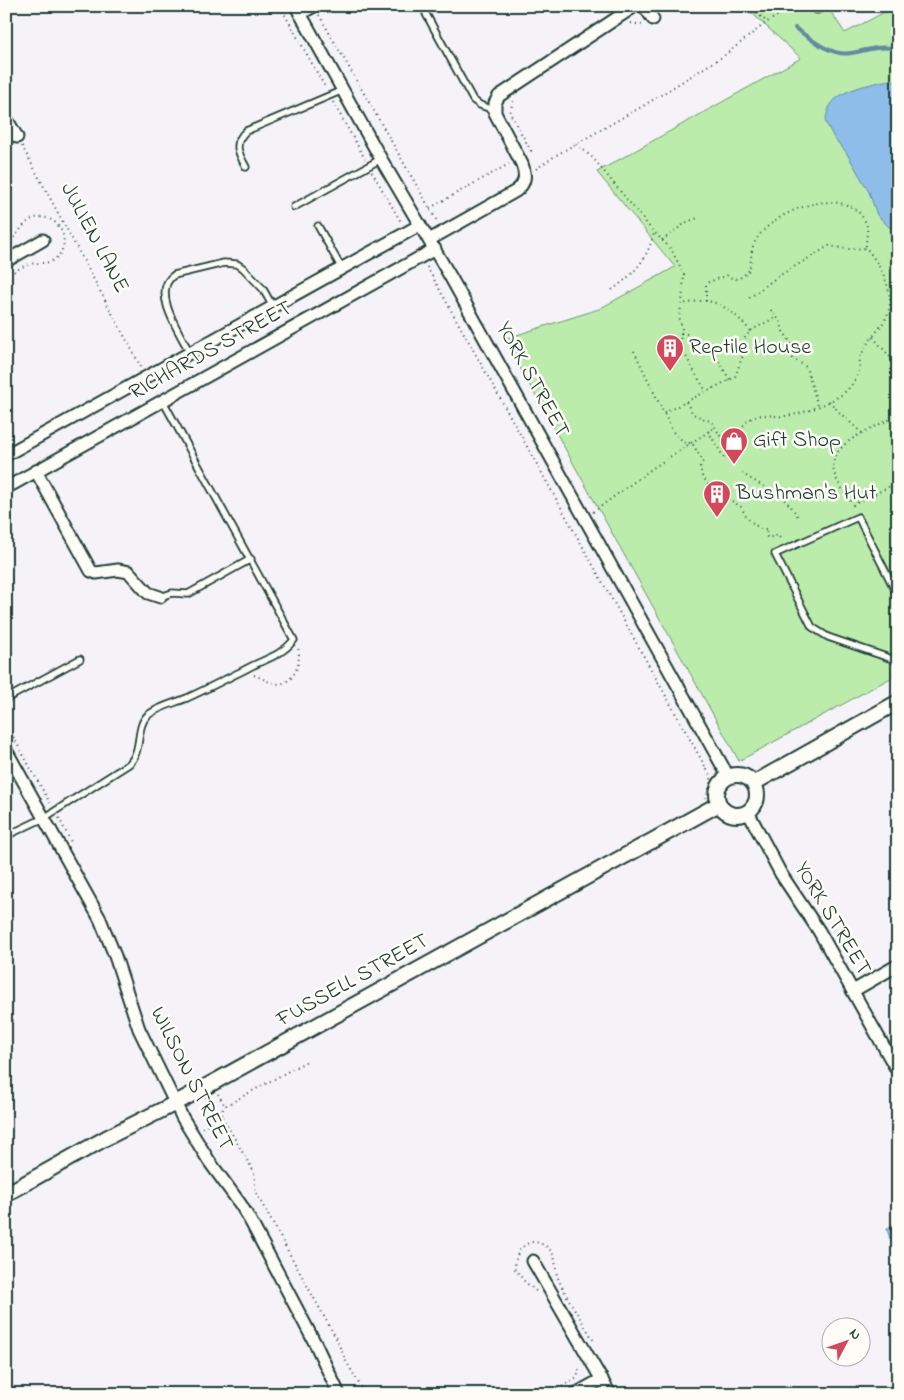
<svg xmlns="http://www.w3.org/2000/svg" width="904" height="1400" font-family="'Indie Flower',sans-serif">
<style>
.green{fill:#bbecac;stroke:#6d9470}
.water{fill:#8fbde9;stroke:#628aa1}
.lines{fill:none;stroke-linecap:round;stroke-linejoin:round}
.stream{stroke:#628aa1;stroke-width:4}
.service-casing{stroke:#1f3d34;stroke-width:9}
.minor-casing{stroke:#1f3d34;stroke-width:15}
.tertiary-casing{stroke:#1f3d34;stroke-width:18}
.path{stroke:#1f3d34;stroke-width:2;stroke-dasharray:1 4;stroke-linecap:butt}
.service{stroke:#fdfcf7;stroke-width:5.5}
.minor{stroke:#fdfcf7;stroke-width:11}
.tertiary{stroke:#fdfcf7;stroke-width:14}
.labels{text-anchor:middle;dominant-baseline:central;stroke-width:5;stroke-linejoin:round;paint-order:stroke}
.street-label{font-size:22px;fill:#1f3d34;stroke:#fdfcf7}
.poi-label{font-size:22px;fill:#1f3d34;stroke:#fdfcf7;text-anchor:start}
</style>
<rect width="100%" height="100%" fill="#f5f3f8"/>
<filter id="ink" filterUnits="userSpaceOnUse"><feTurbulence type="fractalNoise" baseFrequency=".02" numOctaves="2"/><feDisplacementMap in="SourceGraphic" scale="10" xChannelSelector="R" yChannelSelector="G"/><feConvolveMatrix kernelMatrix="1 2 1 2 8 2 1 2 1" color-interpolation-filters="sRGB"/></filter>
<g filter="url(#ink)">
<polygon class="green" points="744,6 827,6 845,33 894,7 898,13 898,674 739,761 504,339 599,309 675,267 597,172 801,58"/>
<g class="water">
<path d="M 889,80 L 898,81 L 898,233 L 894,232 L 877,215 L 869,192 L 846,152 L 834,138 L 825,121 C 827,117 827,110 830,106 C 839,89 872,84 889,80 Z"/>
<polygon points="894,1223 898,1223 898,1247 890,1239 887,1229"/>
</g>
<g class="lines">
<path class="stream" d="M 795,28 C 809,38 832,57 851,53 C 870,50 877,45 898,49"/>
<g class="service-casing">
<g id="service">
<polyline points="649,13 659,6"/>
<polyline points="426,14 473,100 480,105 494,110"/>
<path d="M 246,167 C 238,153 233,143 246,131 L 343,90"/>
<polyline points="294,207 381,159"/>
<polyline points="318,226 342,269"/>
<path d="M 190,353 C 181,335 150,291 174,275 L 224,263 L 237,264 L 243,268 L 263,289 L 273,307"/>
<polyline points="898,596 858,517 775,554 812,627 828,637 898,661"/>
<polyline points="160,597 172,593 188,594 251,559"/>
<polyline points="6,699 80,659"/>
<path d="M 6,836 L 44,818 L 129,764 C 143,751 135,726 148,715 C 158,707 175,703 187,698 C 207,689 226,679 246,669 C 264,659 280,657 294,640 L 163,401"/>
</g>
</g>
<g class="minor-casing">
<g id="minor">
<polyline points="296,6 381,159 450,276 728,776"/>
<polyline points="644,6 653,19"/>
<polyline points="817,7 818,6"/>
<polyline points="300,14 314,6"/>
<polyline points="6,118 17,137"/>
<path d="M 429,240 L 516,191 C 526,183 526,175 522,164 L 495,113 L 495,103 L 499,96 L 635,6"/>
<polyline points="6,261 43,240"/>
<polyline points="6,455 420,225"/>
<polyline points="36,471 91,571 96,573 118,570 129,572 148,593 160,597"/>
<polyline points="6,488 435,249"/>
<polyline points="6,750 100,919 115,956 139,1029 182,1117 209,1161 241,1205 251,1222 316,1345 339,1394"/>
<polyline points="748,812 781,874 819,931 898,1072"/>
<polyline points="853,991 898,965"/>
<polyline points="533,1261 610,1394"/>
<polyline points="575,1394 602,1379"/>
</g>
</g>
<g class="tertiary-casing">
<g id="tertiary">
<circle cx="737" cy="795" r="20"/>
<polyline points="754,783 898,702"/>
<polyline points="6,1194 106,1138 176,1103 719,804"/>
</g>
</g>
<g class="path">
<polyline points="280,6 325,87"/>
<polyline points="749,6 767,22"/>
<polyline points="319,15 437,221"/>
<polyline points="631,23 644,25"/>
<polyline points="513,101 510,113 531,151 528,153"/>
<polyline points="333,102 365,159"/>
<polyline points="576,144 593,158 652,230 671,249 684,274 682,303"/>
<polyline points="22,146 141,367"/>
<polyline points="536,169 558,154 643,106 725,55 767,22 794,6"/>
<polyline points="372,172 401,222"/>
<polyline points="430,208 509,164"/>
<polyline points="662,240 687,222 700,217"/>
<path d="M 6,244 C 18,237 22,222 35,218 C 58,212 74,242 56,258 C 48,265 40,262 30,264 C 22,266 14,272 6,276"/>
<polyline points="427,267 711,777 711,782 706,798"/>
<path d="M 612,290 C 634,274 647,260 654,233"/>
<path d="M 706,301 L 706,283 L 728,275 C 735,283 743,277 749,270 C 752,260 750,249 756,240 C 773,211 844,182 865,221 C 870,229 865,239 866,248"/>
<polyline points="771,310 776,317 780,320 783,331 791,343 791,357 806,367 818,406"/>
<path d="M 681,333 C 676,345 699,379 706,391"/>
<path d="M 687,334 L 681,333 L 682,328 L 679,316 L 682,303 C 691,304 697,300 705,301 C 722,301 741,319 751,332"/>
<polyline points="873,337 898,366"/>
<polyline points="706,340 730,380"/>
<polyline points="634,351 673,432 685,443 692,443 703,461 700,467 702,476 710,487 741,507 747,518 760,529 767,529 766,536 768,538 778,535 780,538"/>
<polyline points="829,401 842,415 862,433"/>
<path d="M 686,402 L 693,414 L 712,422 L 728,449 L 738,441 C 739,430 744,422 754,417 C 763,413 775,417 785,416 C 803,414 822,406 838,397 C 847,392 856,381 859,371 C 860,366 859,360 861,356 C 866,342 879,331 886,318 C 898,296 880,264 866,248 L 848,249 L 829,246 L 777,277 L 748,299"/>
<polyline points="664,413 735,377 744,352 745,337 752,330 776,317"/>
<path d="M 898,415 C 878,427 826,442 834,472 C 837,484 847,495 853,505 L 898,482"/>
<polyline points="708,431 724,458"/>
<path d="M 742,473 C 764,489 786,493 799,519"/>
<polyline points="593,512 653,468 714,428"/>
<path d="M 254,675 C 260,677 266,681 273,683 C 293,688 302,663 298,648"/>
<polyline points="6,724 50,803"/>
<polyline points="59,818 71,842"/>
<polyline points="218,1094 225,1106 307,1061"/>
<polyline points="222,1117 254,1172 256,1193 336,1338 346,1361 365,1394"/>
<polyline points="202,1128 222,1117 223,1107 225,1106"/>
<path d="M 536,1291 L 525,1282 L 515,1269 C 514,1249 531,1232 549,1249 C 558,1257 554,1269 558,1278 C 567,1299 583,1322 595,1343"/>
<polyline points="549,1394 577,1378 580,1366"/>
</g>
<use href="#service" class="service"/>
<use href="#minor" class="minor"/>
<use href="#tertiary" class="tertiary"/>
</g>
</g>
<defs>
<g id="building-pin" transform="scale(1.4375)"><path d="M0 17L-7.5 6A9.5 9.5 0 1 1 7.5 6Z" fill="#d1495b" stroke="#fdfcf7"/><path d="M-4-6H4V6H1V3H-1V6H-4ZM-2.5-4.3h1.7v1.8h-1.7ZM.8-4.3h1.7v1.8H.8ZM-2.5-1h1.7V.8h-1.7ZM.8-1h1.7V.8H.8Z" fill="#fff"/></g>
<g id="shop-pin" transform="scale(1.4375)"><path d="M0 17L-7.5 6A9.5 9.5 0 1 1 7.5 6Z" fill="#d1495b" stroke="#fdfcf7"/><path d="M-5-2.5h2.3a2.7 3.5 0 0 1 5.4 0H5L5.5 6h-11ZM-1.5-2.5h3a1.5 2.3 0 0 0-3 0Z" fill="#fff"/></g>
</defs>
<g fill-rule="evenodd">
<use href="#building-pin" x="670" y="348"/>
<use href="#shop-pin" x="734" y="441"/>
<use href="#building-pin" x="717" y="494"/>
</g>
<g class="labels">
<g class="street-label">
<text transform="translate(94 238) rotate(62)">JULIEN LANE</text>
<text transform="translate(211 351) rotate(-29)">RICHARDS STREET</text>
<text transform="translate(532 380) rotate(61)">YORK STREET</text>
<text transform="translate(832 919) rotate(59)">YORK STREET</text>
<text transform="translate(353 981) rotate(-29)">FUSSELL STREET</text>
<text transform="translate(191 1079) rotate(63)">WILSON STREET</text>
</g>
<g class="poi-label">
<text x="689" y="348">Reptile House</text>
<text x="753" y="441">Gift Shop</text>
<text x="736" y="494">Bushman's Hut</text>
</g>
</g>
<rect width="904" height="1400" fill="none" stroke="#fdfcf7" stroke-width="25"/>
<rect x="12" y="12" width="879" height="1375" fill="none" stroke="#1f3d34" stroke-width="2" filter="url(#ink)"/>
<g transform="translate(846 1342) rotate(49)"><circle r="24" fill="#fdfcf7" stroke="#a4b0a9"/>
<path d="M0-4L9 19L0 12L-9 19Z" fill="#d1495b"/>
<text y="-8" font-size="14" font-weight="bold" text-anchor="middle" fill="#1f3d34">N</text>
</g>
</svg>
